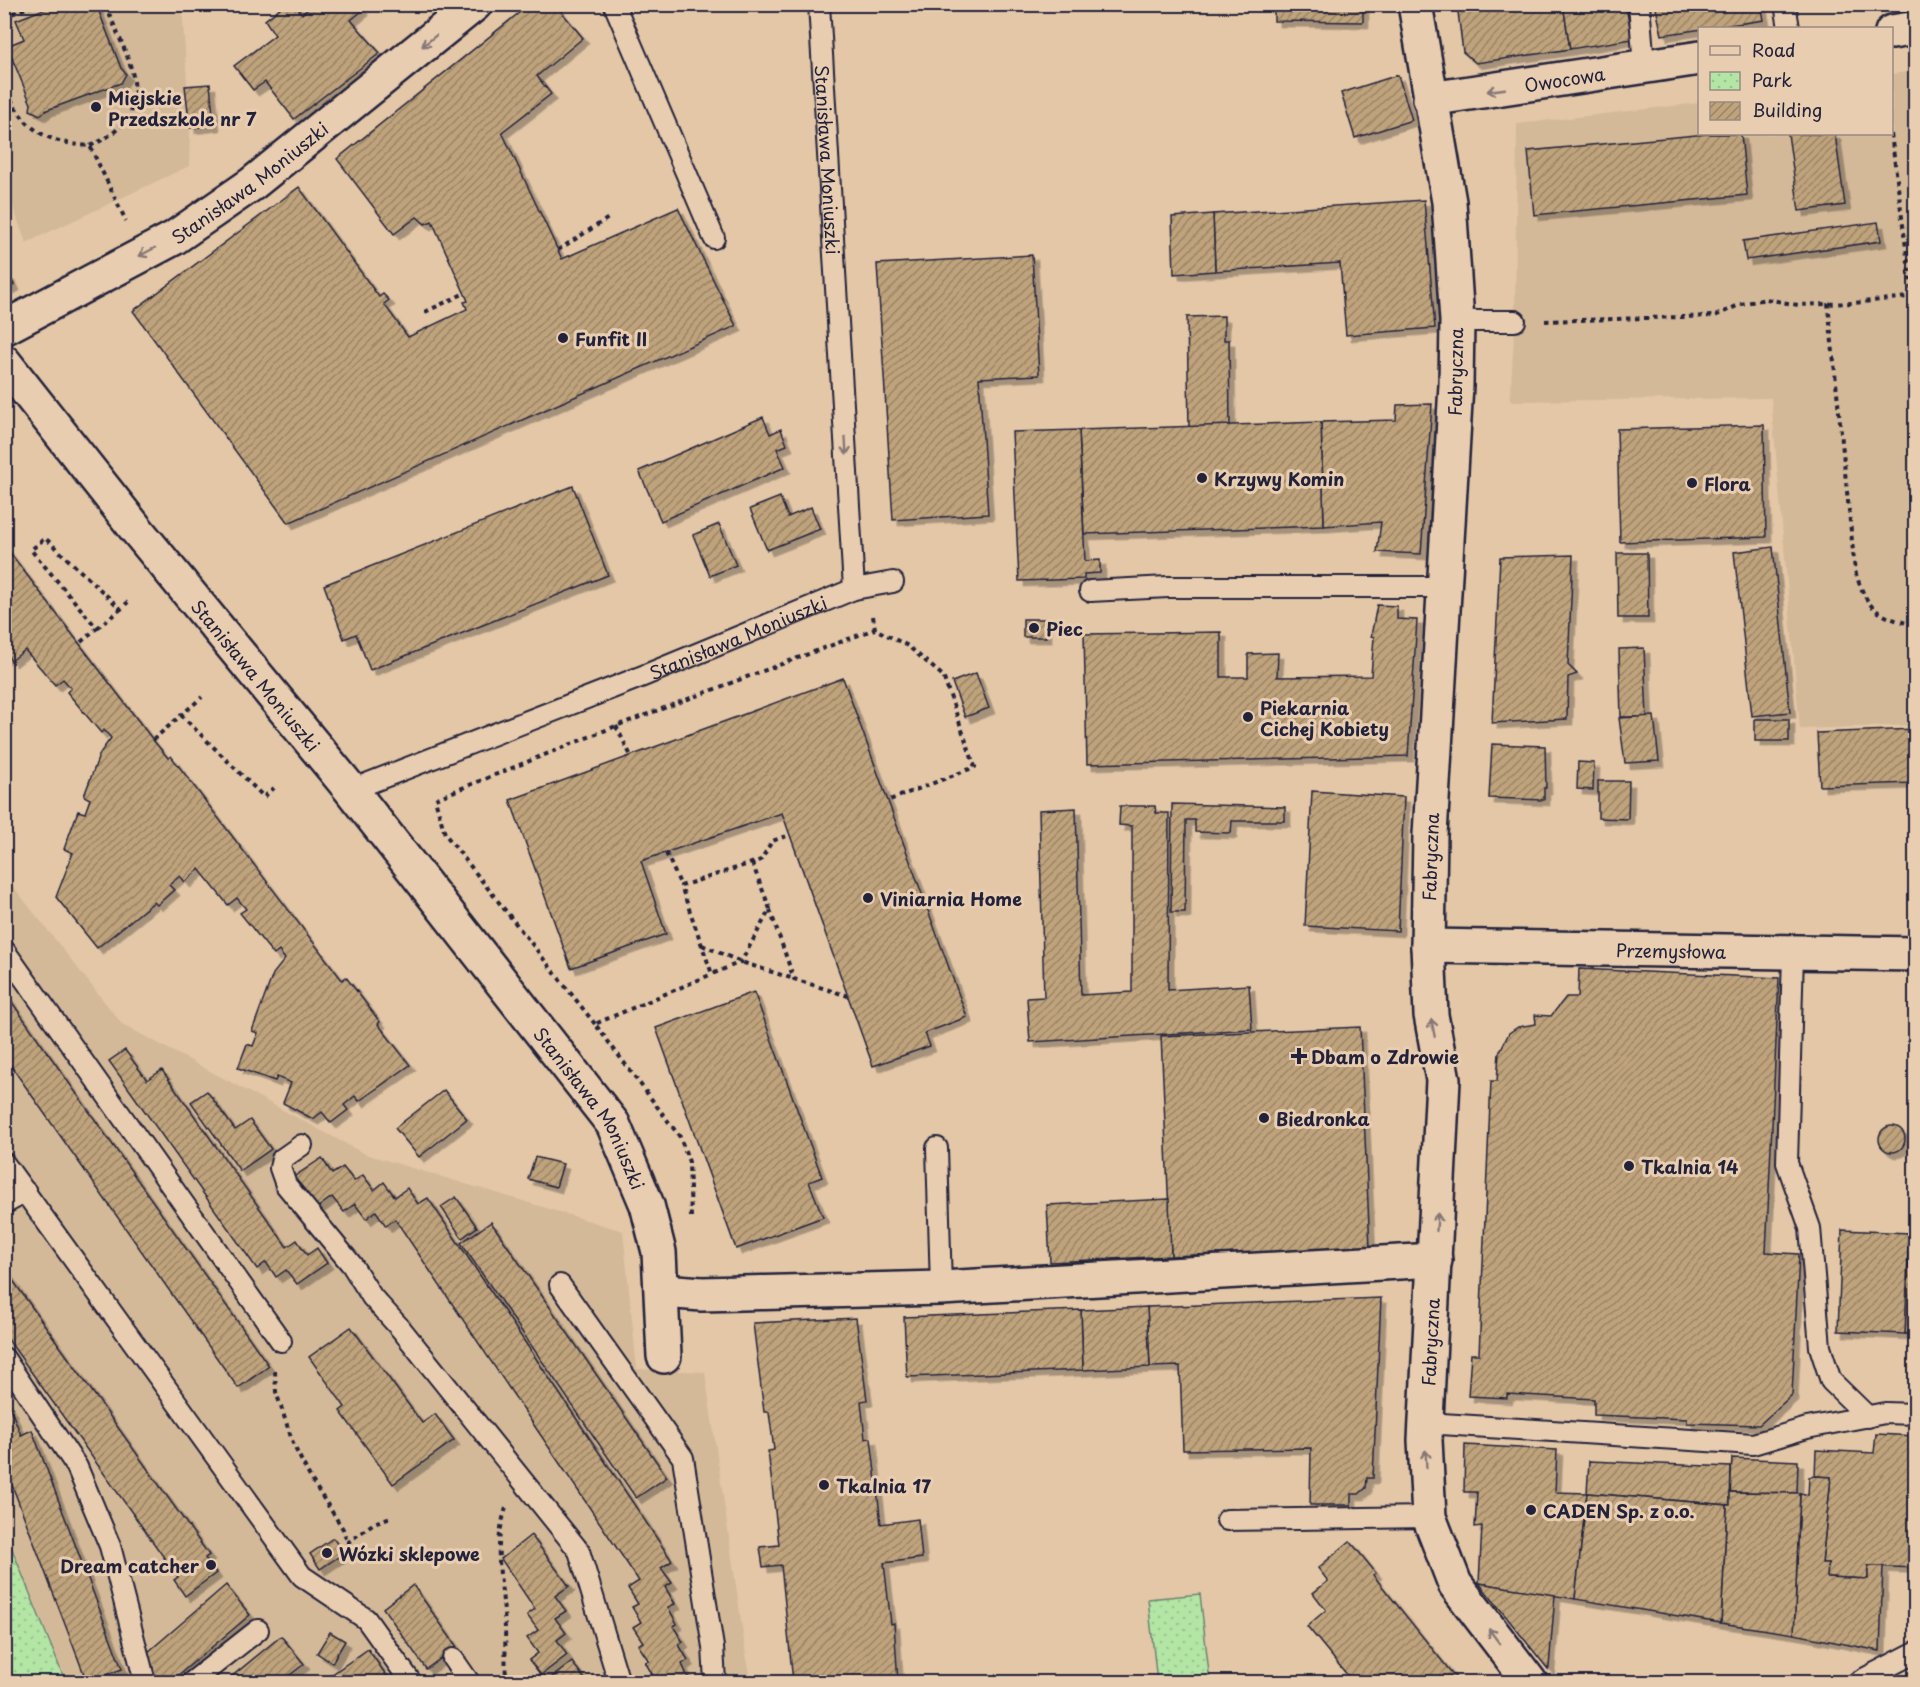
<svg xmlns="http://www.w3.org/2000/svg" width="1920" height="1687" font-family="'Playpen Sans',sans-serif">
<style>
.built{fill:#d4b998}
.park{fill:url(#park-dots);stroke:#6a8470;stroke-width:1.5}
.building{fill:url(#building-hatch);stroke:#22223b;stroke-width:1.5;filter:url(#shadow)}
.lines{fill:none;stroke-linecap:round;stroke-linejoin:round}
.service-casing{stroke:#22223b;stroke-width:24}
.minor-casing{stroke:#22223b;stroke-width:38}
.tertiary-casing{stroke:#22223b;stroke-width:38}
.path{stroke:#22223b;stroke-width:4;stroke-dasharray:4.5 4.5;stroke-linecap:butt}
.service{stroke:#e9cdb0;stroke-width:20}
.minor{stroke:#e9cdb0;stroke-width:33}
.tertiary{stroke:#e9cdb0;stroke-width:33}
.oneway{stroke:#867876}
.poi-dot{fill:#22223b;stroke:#e9cdb0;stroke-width:2}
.labels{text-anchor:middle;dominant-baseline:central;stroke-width:6;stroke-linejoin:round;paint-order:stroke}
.street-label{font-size:18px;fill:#22223b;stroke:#e9cdb0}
.poi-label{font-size:18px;font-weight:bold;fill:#22223b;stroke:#e9cdb0;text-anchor:start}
</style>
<defs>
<pattern id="park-dots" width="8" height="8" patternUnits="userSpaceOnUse" patternTransform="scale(1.5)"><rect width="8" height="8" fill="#b3e5a5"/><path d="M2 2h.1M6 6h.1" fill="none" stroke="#9ac48f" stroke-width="1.8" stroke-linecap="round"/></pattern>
<pattern id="building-hatch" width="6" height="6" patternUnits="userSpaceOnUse" patternTransform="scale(1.5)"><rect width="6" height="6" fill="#bfa37b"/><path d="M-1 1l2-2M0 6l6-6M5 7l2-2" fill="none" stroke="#9b8466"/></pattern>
<filter id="shadow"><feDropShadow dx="5.5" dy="5.5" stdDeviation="0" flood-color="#0004"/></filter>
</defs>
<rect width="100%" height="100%" fill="#e3c7a7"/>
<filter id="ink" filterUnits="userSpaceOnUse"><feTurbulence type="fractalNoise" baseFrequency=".0167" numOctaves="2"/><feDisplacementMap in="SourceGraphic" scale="12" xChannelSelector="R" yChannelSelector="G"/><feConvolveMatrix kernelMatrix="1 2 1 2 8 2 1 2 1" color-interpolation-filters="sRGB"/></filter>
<g filter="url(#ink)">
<g class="built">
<polygon points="5,5 182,5 190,128 189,166 26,243 5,185"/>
<polygon points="1915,71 1915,725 1800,729 1771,398 1510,401 1515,321 1517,124 1699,103 1700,134 1892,134 1892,74"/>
<polygon points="4,875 122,1024 365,1154 623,1231 637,1369 705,1372 750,1682 67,1682 5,1529"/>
</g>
<g class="park">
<polygon points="4,1529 62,1673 67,1682 5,1682"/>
<polygon points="1200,1594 1210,1682 1157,1682 1148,1599"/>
</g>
<g class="building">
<polygon points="57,4 96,4 121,68 126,74 121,83 47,110 40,115 30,110 31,104 7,46 24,39 16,20"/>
<polygon points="285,4 295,4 302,14 314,4 359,4 363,10 351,20 380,53 294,119 265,82 253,90 234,66 275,35 265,20"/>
<polygon points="530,4 555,4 583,38 537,76 551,94 502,132 562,259 678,208 736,326 288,523 133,311 299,187 379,297 383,294 389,300 384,304 408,337 467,309 464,302 468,301 432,221 425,224 417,217 394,234 337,159"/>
<polygon points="1274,4 1363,4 1363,22 1274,21"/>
<polygon points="1457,4 1563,4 1570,49 1476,63 1463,52"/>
<polygon points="1563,4 1625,4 1633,39 1570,49"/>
<polygon points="1655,4 1761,4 1764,20 1662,35"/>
<polygon points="1398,75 1412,120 1355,138 1341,93"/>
<polygon points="210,84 214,125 190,128 185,86"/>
<polygon points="1707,134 1741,134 1747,195 1534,215 1528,151"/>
<polygon points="1788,134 1835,134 1845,205 1799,211"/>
<polygon points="1424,200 1435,328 1346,335 1340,263 1215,271 1213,214"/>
<polygon points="1213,214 1215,271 1174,274 1172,217"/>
<polygon points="1878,222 1881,241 1746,260 1743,241"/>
<polygon points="1032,255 1039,375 979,378 988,514 893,520 877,264"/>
<polygon points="10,276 14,285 9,288 4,279"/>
<polygon points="1224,316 1224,340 1229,340 1230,427 1189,427 1187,317"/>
<polygon points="1432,404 1421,554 1377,552 1381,522 1324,526 1321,422 1396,420 1397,405"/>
<polygon points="763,417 770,434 781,429 787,445 777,449 785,467 661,521 639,471"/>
<polygon points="1321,422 1324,526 1084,534 1079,430"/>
<polygon points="1764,425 1766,537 1620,542 1617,429"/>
<polygon points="1079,430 1085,561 1100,560 1100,573 1084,574 1084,579 1019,581 1012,432"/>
<polygon points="573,486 608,575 370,670 356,634 344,639 324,585"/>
<polygon points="780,497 788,517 811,507 820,529 767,550 750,509"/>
<polygon points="719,524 736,565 710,576 693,535"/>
<polygon points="4,545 153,740 168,758 171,756 342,980 346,977 380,1022 378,1024 410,1065 359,1101 355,1096 344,1105 348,1110 331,1123 322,1112 313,1119 283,1103 291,1083 277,1077 275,1081 238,1068 247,1044 253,1046 258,1033 252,1031 273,974 285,959 279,951 274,955 240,913 246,909 237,898 228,905 199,869 185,882 180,876 169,885 174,890 157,905 154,902 97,948 56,897 73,853 64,849 78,811 85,813 90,799 84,796 100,753 111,738 104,730 101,733 67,692 71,688 63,679 55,685 25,650 11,661 7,655 4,658"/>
<polygon points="1773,547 1790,712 1752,716 1734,552"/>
<polygon points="1617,553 1647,553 1648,618 1618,618"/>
<polygon points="1573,555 1568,665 1577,674 1568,677 1567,719 1492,723 1500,557"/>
<polygon points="1377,605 1397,606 1397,619 1417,620 1408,756 1087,764 1084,634 1221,632 1221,677 1248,677 1248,654 1278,653 1277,677 1371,676 1374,637 1371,636"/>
<rect x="1023" y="619" width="23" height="18"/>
<polygon points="1644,648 1647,717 1621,717 1619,649"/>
<polygon points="976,673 989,708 965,717 952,682"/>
<polygon points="843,678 967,1017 925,1033 930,1046 873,1066 782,813 641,861 666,934 571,968 510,800"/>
<polygon points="1654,716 1659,761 1625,763 1619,718"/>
<rect x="1755" y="719" width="34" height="22"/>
<polygon points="1916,729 1916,783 1820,786 1817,733"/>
<polygon points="1492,744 1545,746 1546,788 1544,788 1544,800 1489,798"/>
<polygon points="1578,762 1594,763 1593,790 1577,789"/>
<polygon points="1598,781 1629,781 1628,819 1598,818"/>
<polygon points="1312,791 1404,797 1398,931 1305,926"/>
<polygon points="1172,804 1285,807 1285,821 1232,821 1231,833 1195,832 1195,820 1186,820 1185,912 1171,912"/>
<polygon points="1120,806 1155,806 1156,813 1169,813 1168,990 1249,985 1252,1029 1030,1042 1027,998 1044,997 1039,810 1076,808 1081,995 1132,992 1132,826 1119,825"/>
<polygon points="1579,969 1779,978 1766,1252 1799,1254 1792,1395 1759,1425 1687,1423 1687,1419 1594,1415 1594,1399 1507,1394 1507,1398 1468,1396 1471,1354 1479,1354 1491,1081 1497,1081 1499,1053 1509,1033 1518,1027 1536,1024 1535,1015 1551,1016 1566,997 1578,997"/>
<polygon points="4,991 269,1366 238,1388 4,1056"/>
<polygon points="754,992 822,1177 809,1182 823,1217 736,1249 656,1028"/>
<polygon points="1360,1027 1370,1248 1171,1256 1161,1036"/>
<polygon points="125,1050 147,1080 162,1070 287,1247 297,1240 307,1255 317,1248 327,1263 297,1284 286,1270 276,1277 266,1262 257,1269 109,1061"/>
<polygon points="444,1090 467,1119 419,1157 395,1128"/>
<polygon points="207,1091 235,1130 250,1120 271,1149 240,1171 191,1102"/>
<circle cx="1892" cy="1139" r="13"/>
<polygon points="535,1157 563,1164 556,1187 528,1179"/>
<polygon points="322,1158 332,1174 343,1167 354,1181 363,1175 374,1190 384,1182 395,1197 407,1188 418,1204 428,1198 672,1561 661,1568 672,1583 665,1587 675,1604 668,1607 677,1624 673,1626 683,1642 679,1645 688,1660 682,1664 690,1682 652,1682 655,1679 645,1662 649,1661 638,1645 643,1642 633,1627 641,1622 632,1607 638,1604 628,1588 639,1581 395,1219 386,1226 376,1211 366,1219 355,1204 344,1212 332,1197 314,1210 292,1178"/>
<polygon points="456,1197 477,1227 462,1238 441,1207"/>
<polygon points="1169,1199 1171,1256 1050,1262 1047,1205"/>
<polygon points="491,1222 667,1477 636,1498 461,1243"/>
<polygon points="1916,1226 1916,1334 1905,1334 1909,1233 1915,1233"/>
<polygon points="1842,1230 1909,1233 1905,1334 1838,1331"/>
<polygon points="4,1268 209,1555 205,1558 216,1573 185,1596 174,1580 178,1577 4,1334"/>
<polygon points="1381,1298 1373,1478 1367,1478 1366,1488 1359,1494 1351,1494 1351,1505 1310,1505 1311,1448 1183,1450 1180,1366 1150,1367 1147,1307"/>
<polygon points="1147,1307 1150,1367 1083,1370 1081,1310"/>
<polygon points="1081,1310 1083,1370 907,1377 904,1317"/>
<polygon points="856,1318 867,1400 861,1401 865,1439 871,1438 881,1524 918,1519 922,1558 884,1563 891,1624 894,1623 898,1682 793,1682 781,1565 763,1567 760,1547 779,1545 768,1451 774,1450 769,1412 764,1412 753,1323"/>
<polygon points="351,1327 422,1423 435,1414 454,1440 393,1484 340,1411 345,1407 309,1357"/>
<polygon points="7,1400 21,1435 32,1430 122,1669 87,1682 4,1464 4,1401"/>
<polygon points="1876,1434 1916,1436 1916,1568 1868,1566 1868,1579 1827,1577 1828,1563 1822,1563 1831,1477 1815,1476 1816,1450 1874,1453"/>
<polygon points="1465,1445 1557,1450 1555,1492 1587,1493 1575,1599 1479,1583 1482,1526 1475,1527 1477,1492 1464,1492"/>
<polygon points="1732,1458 1798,1461 1797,1493 1730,1492"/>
<polygon points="1589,1461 1731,1467 1730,1505 1587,1493"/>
<polygon points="1815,1476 1831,1477 1822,1563 1828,1563 1827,1577 1868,1579 1868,1566 1883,1566 1880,1651 1794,1634 1800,1493 1808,1495 1809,1477"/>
<polygon points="1730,1492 1800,1493 1794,1634 1721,1623 1727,1505 1730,1505"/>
<polygon points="1587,1493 1727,1505 1721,1623 1575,1599"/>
<polygon points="531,1535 569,1586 555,1596 566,1611 555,1618 566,1633 557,1640 567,1655 541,1675 529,1660 538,1653 527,1638 538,1630 527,1615 535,1609 501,1559"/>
<polygon points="333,1538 344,1553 320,1569 310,1554"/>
<polygon points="1350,1541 1376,1573 1373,1575 1459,1682 1353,1682 1307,1626 1326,1610 1313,1593 1328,1581 1318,1568"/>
<polygon points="1479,1583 1555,1595 1549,1667 1548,1669"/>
<polygon points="226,1585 250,1615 170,1682 161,1682 141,1658"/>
<polygon points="413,1585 457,1647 426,1669 383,1608"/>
<polygon points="330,1632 345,1641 332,1663 317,1653"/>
<polygon points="281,1636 304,1664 281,1682 225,1682"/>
<polygon points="368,1649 391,1682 321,1682"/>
<polygon points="572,1662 587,1682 546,1682"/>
</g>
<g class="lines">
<g class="service-casing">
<g id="service">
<polyline points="614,4 714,238"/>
<path id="s1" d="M 819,4 L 854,589"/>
<polyline points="1639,4 1644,66"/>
<polyline points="1785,4 1789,28"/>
<polyline points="1457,321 1515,321"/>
<polyline points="1090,591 1168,587 1446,587"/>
<path id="s2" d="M 351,790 L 643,676 L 854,589 L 893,582"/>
<polyline points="4,950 281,1341"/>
<polyline points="1793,954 1787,1163 1810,1228 1820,1347 1831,1381 1868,1417"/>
<polyline points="302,1145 282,1159 280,1168 286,1185 352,1265 372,1297 401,1329 579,1551 619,1682"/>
<polyline points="937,1148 941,1288"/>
<polyline points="4,1163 302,1576 366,1619 411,1682"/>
<polyline points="4,1204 26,1192"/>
<polyline points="560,1285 683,1458 713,1647 715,1682"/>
<polyline points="4,1358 77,1467 110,1546 145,1682"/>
<polyline points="1426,1423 1753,1444 1807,1428 1885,1413 1916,1414"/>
<polyline points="1227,1520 1429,1517"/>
<polyline points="453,1659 469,1682"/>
<polyline points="192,1682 258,1630"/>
<polyline points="1858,1682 1916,1652"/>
</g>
</g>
<g class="minor-casing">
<g id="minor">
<polyline points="1892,32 1916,28"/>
<path id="s3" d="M 1430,99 L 1700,58"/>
<path id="s4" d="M 4,362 L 136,529 L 351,790 L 613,1124 L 647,1205 L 659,1252 L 664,1356"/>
<path id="s5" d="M 1428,946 L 1916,954"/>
<polyline points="663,1291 702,1294 941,1288 1435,1260"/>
</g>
</g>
<g class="tertiary-casing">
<g id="tertiary">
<polyline points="1415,4 1449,202 1457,321 1456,385 1430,835 1428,946 1431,1015 1443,1080 1425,1440 1429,1517 1455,1584 1530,1682"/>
<path id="s6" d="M 4,328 L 174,238 L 252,184 L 475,4"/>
</g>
</g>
<g class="path">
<polyline points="4,17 37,4"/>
<path d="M 4,82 C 19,126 43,143 90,146 L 126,221"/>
<polyline points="1891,134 1916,324"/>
<path d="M 90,146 C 165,113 128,61 105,4"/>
<polyline points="558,250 610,217"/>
<path d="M 1828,303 L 1855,571 C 1867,609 1876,617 1916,625"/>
<polyline points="425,312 465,293"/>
<polyline points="1545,321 1715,316 1741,304 1766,299 1798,305 1853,303 1916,296"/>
<polyline points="873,616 875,629 908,646 943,676 975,767 887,801"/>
<polyline points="97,628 121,609"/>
<polyline points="81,642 97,628 31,550 45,538 121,609 128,602"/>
<polyline points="181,715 264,797 274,788"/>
<polyline points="616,726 631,756"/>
<polyline points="153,740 202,697"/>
<polyline points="666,853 681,886"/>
<polyline points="752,863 770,909 741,962 712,974 681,886 761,860 772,841 790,835"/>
<polyline points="770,910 794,979 848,996"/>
<polyline points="702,945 741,962 794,979"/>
<polyline points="595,1024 445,834 435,799 616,726 875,629"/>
<polyline points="691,1217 689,1162 680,1137 595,1024 712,974"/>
<polyline points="275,1371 276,1392 294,1446 311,1479 343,1529 350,1551 342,1565"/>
<polyline points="347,1543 374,1523 391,1517"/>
<path d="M 506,1682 C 505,1659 506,1636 504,1613 C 501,1573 493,1548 506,1508"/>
</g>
<use href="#service" class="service"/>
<use href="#minor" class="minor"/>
<use href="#tertiary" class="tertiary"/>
</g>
<defs><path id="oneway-shaft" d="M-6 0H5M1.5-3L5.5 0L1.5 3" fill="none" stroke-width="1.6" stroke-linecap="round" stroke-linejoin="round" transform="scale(1.5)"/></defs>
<g class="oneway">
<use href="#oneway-shaft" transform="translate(429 41) rotate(141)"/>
<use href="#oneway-shaft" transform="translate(1496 90) rotate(172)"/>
<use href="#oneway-shaft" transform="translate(147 252) rotate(152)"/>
<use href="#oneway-shaft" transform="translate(846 446) rotate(86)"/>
<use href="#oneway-shaft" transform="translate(1433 1028) rotate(-101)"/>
<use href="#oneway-shaft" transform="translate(1437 1222) rotate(-87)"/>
<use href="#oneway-shaft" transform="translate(1426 1459) rotate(-93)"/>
<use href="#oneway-shaft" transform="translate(1494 1636) rotate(-127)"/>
</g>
</g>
<g class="poi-dot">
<circle cx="96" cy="107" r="6"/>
<circle cx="563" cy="338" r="6"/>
<circle cx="1202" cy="478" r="6"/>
<circle cx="1692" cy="483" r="6"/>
<circle cx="1034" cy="628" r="6"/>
<circle cx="1248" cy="717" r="6"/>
<circle cx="868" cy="898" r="6"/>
<path d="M1296 1047h6v6h6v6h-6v6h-6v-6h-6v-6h6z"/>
<circle cx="1264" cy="1118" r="6"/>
<circle cx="1629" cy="1166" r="6"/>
<circle cx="824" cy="1485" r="6"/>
<circle cx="1531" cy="1510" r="6"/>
<circle cx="327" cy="1553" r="6"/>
<circle cx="211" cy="1565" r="6"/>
</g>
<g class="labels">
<g class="street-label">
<text stroke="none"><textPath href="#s3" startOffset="136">Owocowa</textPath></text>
<text stroke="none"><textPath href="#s1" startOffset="156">Stanisława Moniuszki</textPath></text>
<text stroke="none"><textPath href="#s6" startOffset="286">Stanisława Moniuszki</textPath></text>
<text transform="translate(1455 372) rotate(-89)">Fabryczna</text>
<text stroke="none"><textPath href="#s2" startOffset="416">Stanisława Moniuszki</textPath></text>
<text stroke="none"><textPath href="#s4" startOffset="402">Stanisława Moniuszki</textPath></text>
<text transform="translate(1430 857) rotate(-88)">Fabryczna</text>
<text stroke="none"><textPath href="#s5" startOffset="243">Przemysłowa</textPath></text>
<text stroke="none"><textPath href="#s4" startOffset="950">Stanisława Moniuszki</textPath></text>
<text transform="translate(1430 1342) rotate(-87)">Fabryczna</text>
</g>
<g class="poi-label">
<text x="108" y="97">Miejskie<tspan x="108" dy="21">Przedszkole nr 7</tspan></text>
<text x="575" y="338">Funfit II</text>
<text x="1214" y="478">Krzywy Komin</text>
<text x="1704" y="483">Flora</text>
<text x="1046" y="628">Piec</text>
<text x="1260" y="707">Piekarnia<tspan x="1260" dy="21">Cichej Kobiety</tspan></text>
<text x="880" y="898">Viniarnia Home</text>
<text x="1311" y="1056">Dbam o Zdrowie</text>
<text x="1276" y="1118">Biedronka</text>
<text x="1641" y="1166">Tkalnia 14</text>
<text x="836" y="1485">Tkalnia 17</text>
<text x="1543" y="1510">CADEN Sp. z o.o.</text>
<text x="339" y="1553">Wózki sklepowe</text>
<text x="199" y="1565" text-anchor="end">Dream catcher</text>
</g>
</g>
<rect width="1920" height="1687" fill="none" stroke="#e9cdb0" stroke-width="24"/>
<rect x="12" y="12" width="1896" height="1663" fill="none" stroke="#22223b" stroke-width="2" filter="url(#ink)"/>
<rect x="1698" y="27" width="195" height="108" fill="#e9cdb0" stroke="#998981" stroke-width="1.5"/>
<rect x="1710" y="46" width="30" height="9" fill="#e9cdb0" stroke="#998981" stroke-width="1.5"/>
<text x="1752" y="57" font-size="18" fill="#22223b">Road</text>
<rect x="1710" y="72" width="30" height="18" fill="url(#park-dots)" stroke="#998981" stroke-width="1.5"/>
<text x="1752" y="87" font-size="18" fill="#22223b">Park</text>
<rect x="1710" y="102" width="30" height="18" fill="url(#building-hatch)" stroke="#998981" stroke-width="1.5"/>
<text x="1752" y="117" font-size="18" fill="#22223b">Building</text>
</svg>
